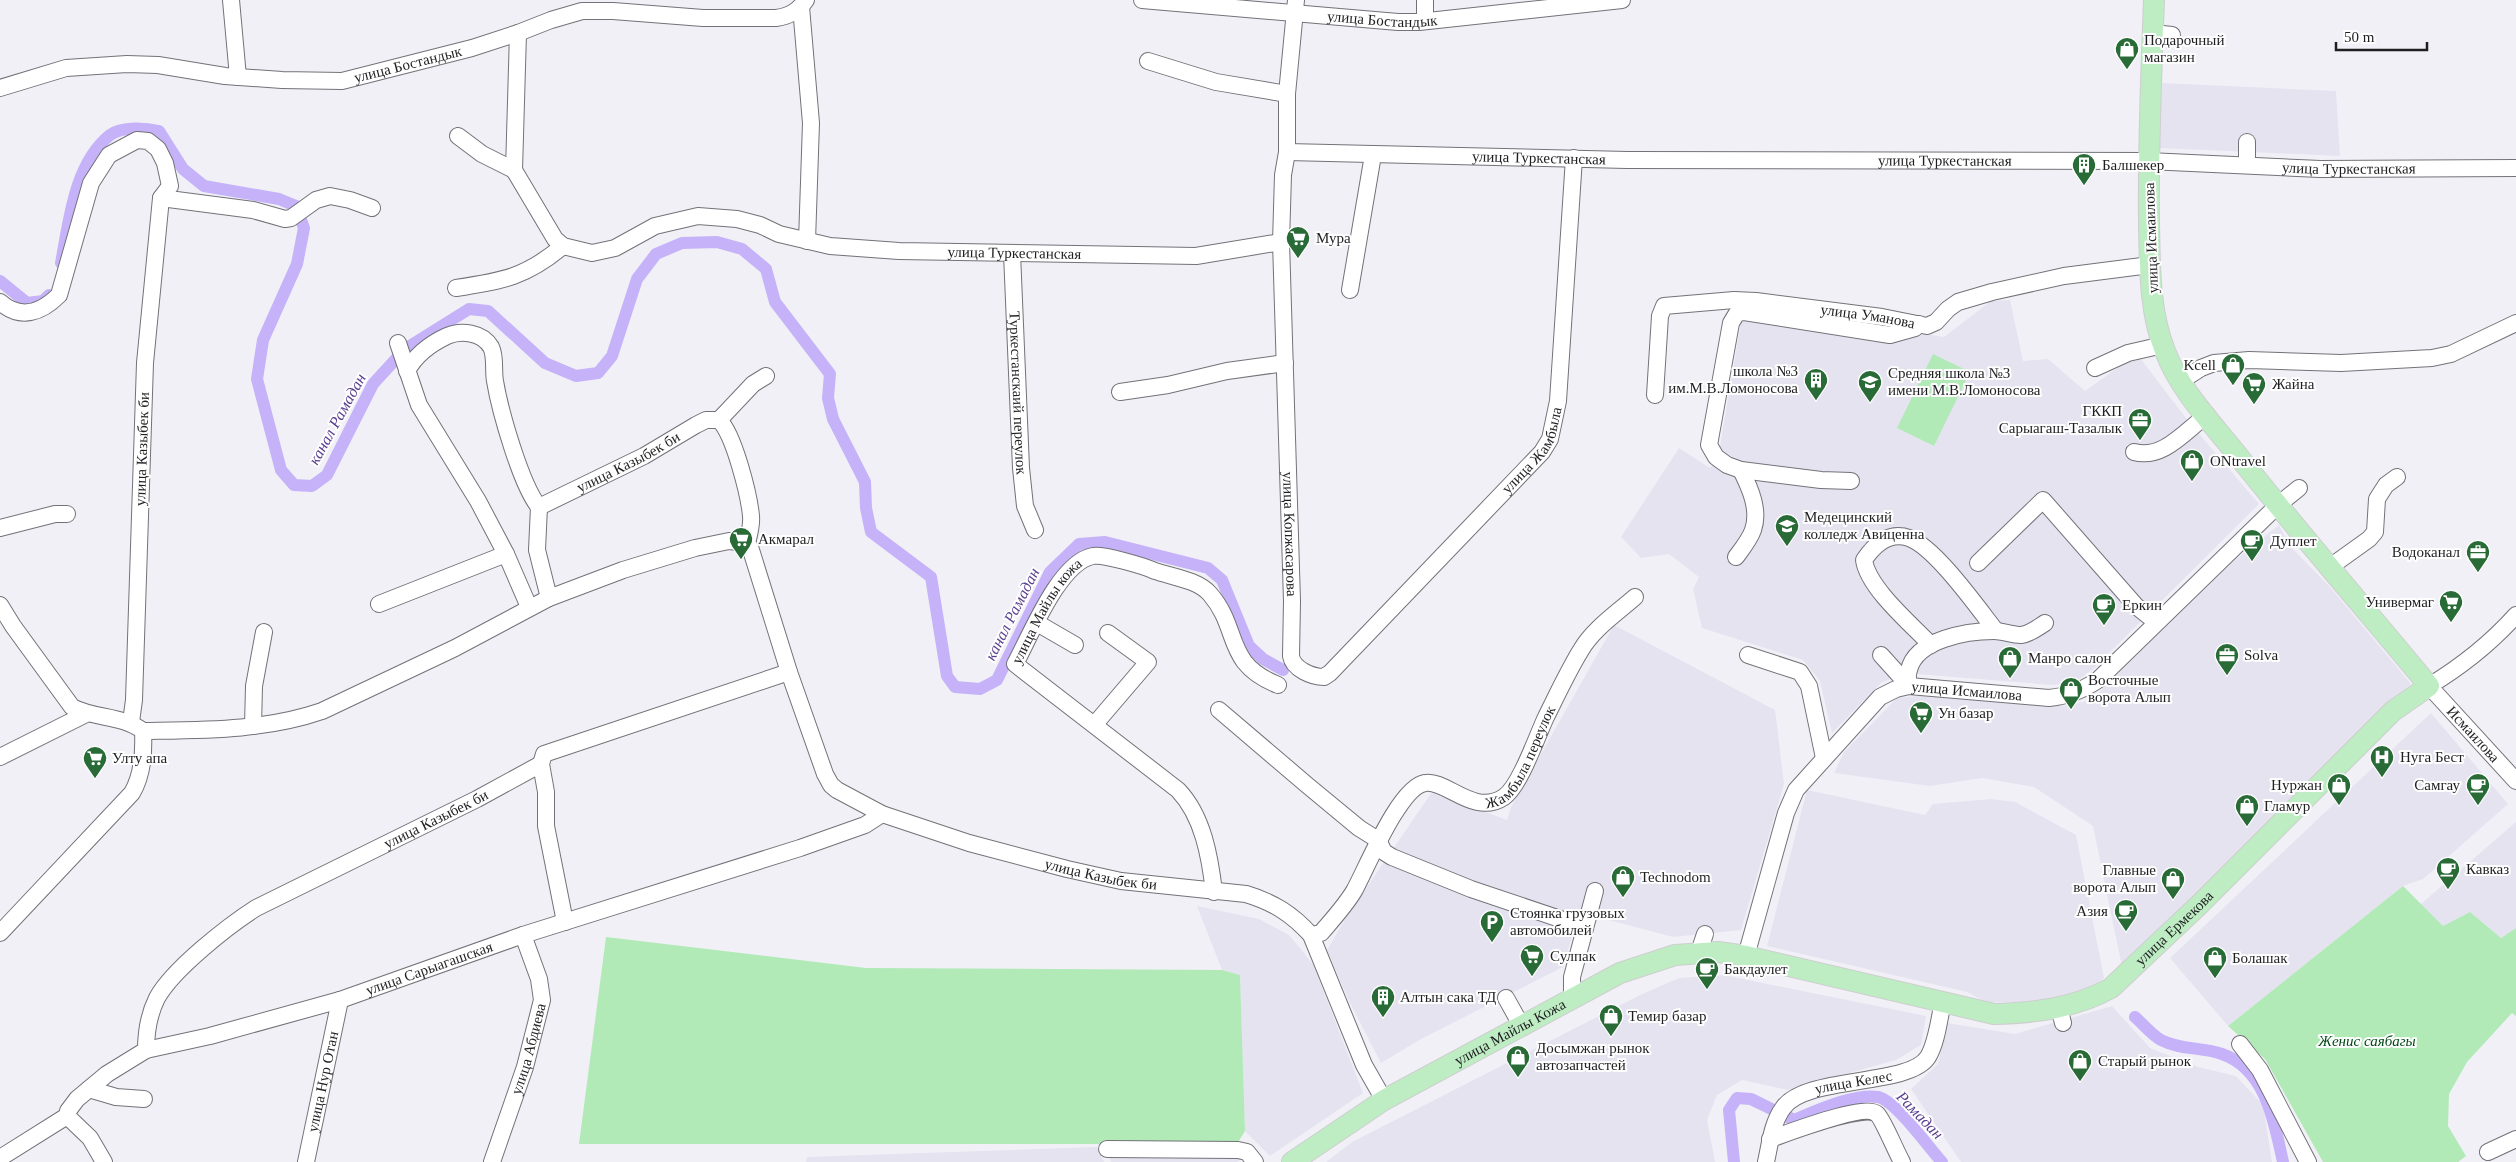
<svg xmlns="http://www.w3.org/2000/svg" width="2516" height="1162" font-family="Georgia,serif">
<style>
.built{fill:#e6e3f1}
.green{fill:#b1eab7}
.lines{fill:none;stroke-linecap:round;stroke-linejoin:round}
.canal{stroke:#c5b2f8;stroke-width:12}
.minor-casing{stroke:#737278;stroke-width:18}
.major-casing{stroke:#cecece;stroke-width:22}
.minor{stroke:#fff;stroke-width:16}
.major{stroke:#beedc4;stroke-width:20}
.labels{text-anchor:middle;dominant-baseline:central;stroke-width:4;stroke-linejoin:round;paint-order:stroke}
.street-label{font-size:15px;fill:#1f1e21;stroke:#fefefe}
.poi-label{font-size:15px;fill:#1f1e21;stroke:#fefefe;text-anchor:start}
.park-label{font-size:15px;font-style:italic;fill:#004816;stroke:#fefefe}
.water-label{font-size:16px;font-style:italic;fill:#5a3f90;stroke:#fefefe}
</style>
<rect width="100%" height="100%" fill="#f1f0f7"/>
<g class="built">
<polygon points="2161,83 2336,91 2340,156 2159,148"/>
<polygon points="2010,300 2023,361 2048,359 2085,391 2137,354 2189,422 2259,504 2092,670 2074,683 2051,685 1904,673 1881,683 1832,733 1820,681 1803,660 1702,628 1693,589 1699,577 1669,554 1641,558 1621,537 1679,448 1710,468 1718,458 1743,310 1753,308 1944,337 1991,301"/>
<polygon points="2279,525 2291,547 2330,587 2411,684 2207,887 2122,967 2093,826 2034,787 1982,778 1930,786 1834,773 1844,752 1897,698 1950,693 2064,706 2091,700 2234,561"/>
<polygon points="1614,625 1775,710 1784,784 1741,930 1673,937 1582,913 1575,926 1563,967 1421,1039 1381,1063 1349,1001 1327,950 1349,913 1432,792 1507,820 1511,807"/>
<polygon points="2431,713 2508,804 2423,879 2403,886 2228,1026 2170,958"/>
<polygon points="1807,790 1925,815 1933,804 1991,799 2015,802 2076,835 2104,978 2084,992 2024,1003 1986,1002 1967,992 1767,946"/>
<polygon points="2516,822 2516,928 2501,938 2470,912 2443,926 2421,904"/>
<polygon points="1197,906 1259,919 1289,935 1313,964 1363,1093 1270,1156 1245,1131 1240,975 1222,970"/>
<polygon points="1723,975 1926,1016 1921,1045 1896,1060 1788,1090 1742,1080 1717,1095 1707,1120 1715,1162 1326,1162 1352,1142 1640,995 1679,978"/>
<polygon points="2112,1006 2150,1048 2198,1067 2236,1076 2263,1105 2272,1162 1961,1162 1911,1089 1938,1064 1947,1023 2015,1034"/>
<polygon points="1097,1147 1104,1162 806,1162 807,1157"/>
<polygon points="1109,1156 1246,1156 1237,1162 1111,1162"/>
</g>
<g class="green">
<polygon points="1933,354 1970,372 1934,446 1897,428"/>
<polygon points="2403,886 2443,926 2470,912 2501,938 2516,928 2516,1016 2512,1013 2467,1062 2449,1094 2448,1126 2466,1156 2458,1162 2323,1162 2265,1059 2228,1026"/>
<polygon points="606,937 866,968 1222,970 1240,975 1245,1131 1237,1144 579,1144"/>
</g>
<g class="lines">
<g class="canal">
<path d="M 61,263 C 69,221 74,164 110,135 C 122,126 146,128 159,131 L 183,169 L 204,186 L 279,199 L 296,206 L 304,228 L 297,264 L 263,340 L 257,379 L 281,470 L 294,485 L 312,486 L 327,475 L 373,384 L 405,349 L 469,309 L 488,311 L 545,363 L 576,376 L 598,373 L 612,356 L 637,279 L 656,254 L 682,243 L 717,242 L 742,249 L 766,269 L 775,302 L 830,374 L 828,398 L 833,419 L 865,482 L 866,508 L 871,532 L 931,577 L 947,676 L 955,687 L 980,689 L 997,680 L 1050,572 L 1079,544 L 1105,542 L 1208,568 L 1222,580 L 1249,646 L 1263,659 L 1283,670"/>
<polyline points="0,281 27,303 43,301 49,295"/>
<path d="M 2135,1017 C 2143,1024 2152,1035 2161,1040 C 2180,1050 2202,1047 2222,1054 C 2266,1069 2274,1122 2283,1162"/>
<path d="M 1734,1162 L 1729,1110 L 1737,1098 L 1751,1099 L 1794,1120 C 1816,1111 1854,1093 1878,1097 C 1895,1100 1929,1148 1942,1162"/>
</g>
<g class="minor-casing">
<g id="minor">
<polyline points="231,0 238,77"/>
<path id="s1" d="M 1142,0 L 1398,22 L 1419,22 L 1622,0"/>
<path id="s2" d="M 1296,0 L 1287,94 L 1287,152 L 1283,175 L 1281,242 L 1292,601 L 1291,656 C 1293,669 1312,677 1324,677 L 1330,673 L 1542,452 L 1550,439 L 1558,401 L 1574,158"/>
<polyline points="1425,0 1425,21"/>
<polyline points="801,7 811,123 807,241"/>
<path id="s3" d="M 518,33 L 514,170 L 555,239 L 563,246 L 592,253 L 615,248 L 655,226 L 698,216 L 737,219 L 760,225 L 779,234 L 830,246 L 899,251 L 1196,256 L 1281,242"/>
<polyline points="2153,33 2172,35"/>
<polyline points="1148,61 1216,82 1287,94"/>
<path id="s4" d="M 0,88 L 66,68 L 127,64 L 158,65 L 225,76 L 282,80 L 342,81 L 472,48 L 518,33 L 551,20 L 582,11 L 613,11 L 703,18 L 776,18 C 790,16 798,11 806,0"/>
<polyline points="458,136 482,154 514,170"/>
<path id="s5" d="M 1287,152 L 1627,160 L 2148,161 L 2320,169 L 2516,168"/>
<polyline points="2247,165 2247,142"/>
<polyline points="161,198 253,210 285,219 291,218 316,200 330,196 350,200 372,208"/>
<path id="s6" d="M 1012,253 L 1021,468 L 1025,506 L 1035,530"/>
<path d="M 456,288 C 503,281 526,277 563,246"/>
<polyline points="1350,290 1373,155"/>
<path d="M 0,302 C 21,321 42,312 59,295 L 91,183 L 109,155 L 137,140 L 148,141 L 158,149 L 165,163 L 170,186 L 161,198 L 145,363 L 134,700 L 131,722"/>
<polyline points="398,343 419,405 478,501 506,554 529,607"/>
<polyline points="2095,368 2128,353 2163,345"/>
<path d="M 407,371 C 416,354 430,344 447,336 C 461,330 482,332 491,347 C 496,357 493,371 495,381 C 500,411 521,485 539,507"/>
<polyline points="2181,381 2201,368 2214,363 2249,360 2341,363 2432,358 2451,354 2516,323"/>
<polyline points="1120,392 1168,385 1227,371 1285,363"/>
<path id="s7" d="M 1655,395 L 1660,316 L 1664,306 L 1734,300 L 1756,301 L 1882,317 L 1927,326 L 1936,322 L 1948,309 L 1958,302 L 1992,292 L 2064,276 L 2150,265"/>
<polyline points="719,420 753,384 766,376"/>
<path d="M 2134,452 C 2163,460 2185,431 2207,415"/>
<polyline points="1851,481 1821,480 1741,470 1727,465 1716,457 1709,445 1731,323 1737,313 1744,312 1890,335 1915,328 1919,324"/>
<path id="s8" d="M 539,507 L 644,456 L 696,425 L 706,420 L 719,420 C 734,434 749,495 751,516 C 752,525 749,535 747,543"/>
<polyline points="539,507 537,550 549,598"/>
<polyline points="0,528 55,514 67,514"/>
<path d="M 1736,557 C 1742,549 1750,539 1753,530 C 1760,510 1750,488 1741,470"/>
<polyline points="1978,563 2043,500 2136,606 2156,622"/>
<polyline points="2330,567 2369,539 2375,532 2377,499 2386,485 2397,477"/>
<polyline points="379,604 506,554"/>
<path id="s9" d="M 0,605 L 13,626 L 72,707 C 95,719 122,715 143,731 C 203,730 264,731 322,711 L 455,648 L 549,598 L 623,570 L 695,548 L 729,541 L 747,543 L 751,550 L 789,672 L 825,774 L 831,785 L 837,790 L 882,814 L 969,843 L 1067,869 L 1121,881 L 1246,894 C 1273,902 1292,914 1311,935 L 1364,1065 L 1384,1100"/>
<path id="s10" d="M 2516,615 C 2490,644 2462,666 2429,686 L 2516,781"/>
<polyline points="1037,623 1075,645"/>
<path d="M 1931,645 C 1911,624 1868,588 1864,560 C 1874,545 1889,531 1909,538 C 1935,547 1978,608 1996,631"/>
<polyline points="1748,655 1800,672 1809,686 1824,758"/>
<polyline points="1881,655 1909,686"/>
<path d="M 1909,686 C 1908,681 1907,675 1909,670 C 1916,639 1968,631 1994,631 C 2003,631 2012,635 2021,635 C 2030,634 2037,628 2045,623"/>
<polyline points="1219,710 1307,785 1359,828 1378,840 1384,852 1392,857 1471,889 1584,927"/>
<polyline points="1095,724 1148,662 1108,633"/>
<polyline points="253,726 254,686 264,632"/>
<polyline points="0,757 86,714"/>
<path id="s11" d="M 1214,892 C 1210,857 1203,816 1178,790 L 1015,664 C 1030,637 1059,562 1093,556 C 1103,554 1144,566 1155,571 C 1173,577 1198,580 1210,594 C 1241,630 1223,663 1278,685"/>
<polyline points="565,922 546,826 546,792 541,764 544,754 789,672"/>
<path d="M 0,933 L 132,793 C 143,774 144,752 143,731"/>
<path id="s12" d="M 1311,935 L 1321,933 C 1332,920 1345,906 1354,891 C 1366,870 1399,787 1425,783 C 1446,779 1474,817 1504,797 C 1520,786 1537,736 1546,717 C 1557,695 1568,671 1581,650 C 1593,629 1617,613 1635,597"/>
<polyline points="1699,952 1705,934"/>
<path id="s13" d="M 1746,956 L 1786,813 L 1796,790 L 1880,697 L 1896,689 L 1909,686 L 2049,698 C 2068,696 2081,691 2098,680 L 2278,505 L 2299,488"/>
<polyline points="1506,998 1521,1025"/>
<polyline points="1572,998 1572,977 1595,891"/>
<polyline points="2059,1007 2063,1023"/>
<polyline points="2240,1044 2260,1070 2308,1162"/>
<path id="s14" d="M 146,1050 C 146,1033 149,1014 157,998 C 173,969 228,926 256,908 L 477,799 L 541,764"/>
<polyline points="89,1089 116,1097 144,1099"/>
<polyline points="67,1116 90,1138 104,1162"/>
<path d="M 1770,1139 C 1788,1133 1865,1103 1877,1114 C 1883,1119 1896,1152 1902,1162"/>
<polyline points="1107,1149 1238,1150 1247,1152 1255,1162"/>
<polyline points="2488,1152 2516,1139"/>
<path id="s15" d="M 0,1158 L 67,1116 L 68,1111 L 77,1099 L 107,1074 L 146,1050 L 210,1036 L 340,1000 L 523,935 L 800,848 L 865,825 L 882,814"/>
<path id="s16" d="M 306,1162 L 340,1000"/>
<path id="s17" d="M 492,1162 L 525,1067 L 542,1000 L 539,979 L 523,935"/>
<path id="s18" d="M 1766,1162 C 1770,1144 1772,1123 1783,1108 C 1805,1075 1909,1087 1928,1057 C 1937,1042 1939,1019 1943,1002"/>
</g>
</g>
<g class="major-casing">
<g id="major">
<path id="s19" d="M 1292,1162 L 1384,1100 L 1620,973 L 1675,955 L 1718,952 L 1746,956 L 1994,1014 C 2035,1013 2075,1008 2111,988 L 2200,904 L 2393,711 L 2429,686 C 2366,610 2301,535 2239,457 C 2213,424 2180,391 2165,351 C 2149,311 2150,266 2149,223 C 2148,149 2151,75 2154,0"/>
</g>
</g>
<use href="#minor" class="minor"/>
<use href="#major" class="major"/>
</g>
<defs>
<g id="shop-pin" transform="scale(1.25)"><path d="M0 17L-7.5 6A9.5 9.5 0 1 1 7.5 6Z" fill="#296b36" stroke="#fefefe"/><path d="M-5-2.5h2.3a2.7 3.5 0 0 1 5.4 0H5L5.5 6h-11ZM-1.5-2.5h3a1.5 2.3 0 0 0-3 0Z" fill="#fff"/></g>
<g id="building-pin" transform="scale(1.25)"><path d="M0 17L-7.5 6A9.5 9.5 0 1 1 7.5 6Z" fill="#296b36" stroke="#fefefe"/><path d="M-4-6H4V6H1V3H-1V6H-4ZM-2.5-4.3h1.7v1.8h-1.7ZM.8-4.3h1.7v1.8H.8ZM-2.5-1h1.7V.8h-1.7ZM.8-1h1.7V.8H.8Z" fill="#fff"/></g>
<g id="supermarket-pin" transform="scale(1.25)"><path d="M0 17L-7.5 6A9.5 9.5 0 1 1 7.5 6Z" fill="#296b36" stroke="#fefefe"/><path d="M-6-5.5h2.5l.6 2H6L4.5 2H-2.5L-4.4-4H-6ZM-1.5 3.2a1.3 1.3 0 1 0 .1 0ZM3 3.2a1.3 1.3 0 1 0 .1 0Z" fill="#fff"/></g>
<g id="school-pin" transform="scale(1.25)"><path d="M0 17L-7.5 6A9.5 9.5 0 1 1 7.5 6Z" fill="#296b36" stroke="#fefefe"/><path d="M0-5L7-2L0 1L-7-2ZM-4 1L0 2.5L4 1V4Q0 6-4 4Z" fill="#fff"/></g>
<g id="office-pin" transform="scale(1.25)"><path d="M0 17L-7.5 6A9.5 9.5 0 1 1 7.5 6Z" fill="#296b36" stroke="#fefefe"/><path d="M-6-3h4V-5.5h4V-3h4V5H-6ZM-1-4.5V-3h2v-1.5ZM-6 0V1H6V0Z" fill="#fff"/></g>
<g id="university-pin" transform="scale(1.25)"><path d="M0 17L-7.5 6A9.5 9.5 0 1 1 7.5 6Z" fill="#296b36" stroke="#fefefe"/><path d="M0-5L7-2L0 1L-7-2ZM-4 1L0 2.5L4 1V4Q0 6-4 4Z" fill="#fff"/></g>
<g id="cafe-pin" transform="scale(1.25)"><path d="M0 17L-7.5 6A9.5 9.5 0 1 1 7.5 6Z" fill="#296b36" stroke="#fefefe"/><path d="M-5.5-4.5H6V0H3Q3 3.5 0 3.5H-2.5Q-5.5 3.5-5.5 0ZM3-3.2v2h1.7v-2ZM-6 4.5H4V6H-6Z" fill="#fff"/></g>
<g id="hospital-pin" transform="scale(1.25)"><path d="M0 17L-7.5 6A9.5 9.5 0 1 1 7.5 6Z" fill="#296b36" stroke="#fefefe"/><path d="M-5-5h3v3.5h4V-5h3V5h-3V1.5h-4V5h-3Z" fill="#fff"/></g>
<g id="parking-pin" transform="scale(1.25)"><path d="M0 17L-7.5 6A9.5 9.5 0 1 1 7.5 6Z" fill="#296b36" stroke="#fefefe"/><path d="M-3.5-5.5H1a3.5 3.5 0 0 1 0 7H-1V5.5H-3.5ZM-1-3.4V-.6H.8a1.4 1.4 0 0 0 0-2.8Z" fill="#fff"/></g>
</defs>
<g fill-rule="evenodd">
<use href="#shop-pin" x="2127" y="49"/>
<use href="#building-pin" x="2084" y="165"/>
<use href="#supermarket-pin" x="1298" y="238"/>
<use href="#shop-pin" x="2233" y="365"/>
<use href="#building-pin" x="1816" y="380"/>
<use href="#school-pin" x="1870" y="382"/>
<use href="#supermarket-pin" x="2254" y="384"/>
<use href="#office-pin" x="2140" y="420"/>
<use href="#shop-pin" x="2192" y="461"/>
<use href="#university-pin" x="1787" y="526"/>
<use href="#supermarket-pin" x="741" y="539"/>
<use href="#cafe-pin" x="2252" y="541"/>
<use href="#office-pin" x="2478" y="552"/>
<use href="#supermarket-pin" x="2451" y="602"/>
<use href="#cafe-pin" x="2104" y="605"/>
<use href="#office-pin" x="2227" y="655"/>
<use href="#shop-pin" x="2010" y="658"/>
<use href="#shop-pin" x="2071" y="689"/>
<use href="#supermarket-pin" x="1921" y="713"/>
<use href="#hospital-pin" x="2382" y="757"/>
<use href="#supermarket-pin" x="95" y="758"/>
<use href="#shop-pin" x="2339" y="785"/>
<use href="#cafe-pin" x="2478" y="785"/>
<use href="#shop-pin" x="2247" y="806"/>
<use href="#cafe-pin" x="2448" y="869"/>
<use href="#shop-pin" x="1623" y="877"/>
<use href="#shop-pin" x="2173" y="879"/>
<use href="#cafe-pin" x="2126" y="911"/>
<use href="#parking-pin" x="1492" y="922"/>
<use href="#supermarket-pin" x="1532" y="956"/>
<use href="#shop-pin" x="2215" y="958"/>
<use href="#cafe-pin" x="1707" y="969"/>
<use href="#building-pin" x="1383" y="997"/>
<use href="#shop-pin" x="1611" y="1016"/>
<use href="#shop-pin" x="1518" y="1057"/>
<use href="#shop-pin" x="2080" y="1061"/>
</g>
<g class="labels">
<g class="street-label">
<text stroke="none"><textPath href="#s1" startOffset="241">улица Бостандык</textPath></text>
<text stroke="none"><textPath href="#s4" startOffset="414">улица Бостандык</textPath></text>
<text stroke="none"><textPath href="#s5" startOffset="252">улица Туркестанская</textPath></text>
<text stroke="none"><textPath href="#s5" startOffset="658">улица Туркестанская</textPath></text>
<text stroke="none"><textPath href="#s5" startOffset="1062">улица Туркестанская</textPath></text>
<text transform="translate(2151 238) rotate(-92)">улица Исмаилова</text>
<text stroke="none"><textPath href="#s3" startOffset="692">улица Туркестанская</textPath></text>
<text stroke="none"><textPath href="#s7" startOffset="295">улица Уманова</textPath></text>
<text stroke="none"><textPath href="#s6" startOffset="140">Туркестанскаий переулок</textPath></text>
<text transform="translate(142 449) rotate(-88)">улица Казыбек би</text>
<text stroke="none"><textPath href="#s2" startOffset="1009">улица Жамбыла</textPath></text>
<text stroke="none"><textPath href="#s8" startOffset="100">улица Казыбек би</textPath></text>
<text stroke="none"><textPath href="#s2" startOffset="535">улица Копжасарова</textPath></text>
<text stroke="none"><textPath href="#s11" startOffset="378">улица Майлы кожа</textPath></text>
<text stroke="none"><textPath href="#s13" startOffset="388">улица Исмаилова</textPath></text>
<text stroke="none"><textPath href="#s10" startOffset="178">Исмаилова</textPath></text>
<text stroke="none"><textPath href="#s12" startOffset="321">Жамбыла переулок</textPath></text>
<text stroke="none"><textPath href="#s14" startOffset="389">улица Казыбек би</textPath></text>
<text stroke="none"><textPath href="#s9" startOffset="1385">улица Казыбек би</textPath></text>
<text stroke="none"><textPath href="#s19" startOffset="971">улица Ермекова</textPath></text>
<text stroke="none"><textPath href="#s15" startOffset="479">улица Сарыагашская</textPath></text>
<text stroke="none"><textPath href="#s19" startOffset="254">улица Майлы Кожа</textPath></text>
<text stroke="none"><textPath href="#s17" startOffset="119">улица Абдиева</textPath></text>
<text stroke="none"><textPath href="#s16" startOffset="82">улица Нур Отан</textPath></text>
<text stroke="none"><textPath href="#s18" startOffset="134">улица Келес</textPath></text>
</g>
<g class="poi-label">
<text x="2144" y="40">Подарочный<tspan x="2144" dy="17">магазин</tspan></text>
<text x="2102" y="165">Балшекер</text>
<text x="1316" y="238">Мура</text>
<text x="2216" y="365" text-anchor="end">Kcell</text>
<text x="1798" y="371" text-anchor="end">школа №3<tspan x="1798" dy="17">им.М.В.Ломоносова</tspan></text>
<text x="1888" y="373">Средняя школа №3<tspan x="1888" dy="17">имени М.В.Ломоносова</tspan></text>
<text x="2272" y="384">Жайна</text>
<text x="2122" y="411" text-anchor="end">ГККП<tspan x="2122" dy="17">Сарыагаш-Тазалык</tspan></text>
<text x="2210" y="461">ONtravel</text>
<text x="1804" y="517">Медецинский<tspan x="1804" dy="17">колледж Авиценна</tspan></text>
<text x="758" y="539">Акмарал</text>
<text x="2270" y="541">Дуплет</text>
<text x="2460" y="552" text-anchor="end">Водоканал</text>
<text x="2434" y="602" text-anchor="end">Универмаг</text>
<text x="2122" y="605">Еркин</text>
<text x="2244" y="655">Solva</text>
<text x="2028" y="658">Манро салон</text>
<text x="2088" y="680">Восточные<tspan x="2088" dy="17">ворота Алып</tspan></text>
<text x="1938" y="713">Ун базар</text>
<text x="2400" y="757">Нуга Бест</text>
<text x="112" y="758">Улту апа</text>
<text x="2322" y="785" text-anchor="end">Нуржан</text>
<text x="2460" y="785" text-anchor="end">Самгау</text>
<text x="2264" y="806">Гламур</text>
<text x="2466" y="869">Кавказ</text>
<text x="2156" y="870" text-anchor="end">Главные<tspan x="2156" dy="17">ворота Алып</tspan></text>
<text x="1640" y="877">Technodom</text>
<text x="2108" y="911" text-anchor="end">Азия</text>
<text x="1510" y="913">Стоянка грузовых<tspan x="1510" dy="17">автомобилей</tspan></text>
<text x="1550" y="956">Сулпак</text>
<text x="2232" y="958">Болашак</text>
<text x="1724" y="969">Бакдаулет</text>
<text x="1400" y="997">Алтын сака ТД</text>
<text x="1628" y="1016">Темир базар</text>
<text x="1536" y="1048">Досымжан рынок<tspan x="1536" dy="17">автозапчастей</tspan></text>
<text x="2098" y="1061">Старый рынок</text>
</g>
<g class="park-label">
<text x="2367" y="1041">Женис саябагы</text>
</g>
<g class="water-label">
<text transform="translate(337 419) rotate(-61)">канал Рамадан</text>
<text transform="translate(1012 614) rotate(-63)">канал Рамадан</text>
<text transform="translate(1920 1115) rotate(46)">Рамадан</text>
</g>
</g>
<path d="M2336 42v8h91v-8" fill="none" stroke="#1f1e21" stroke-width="2.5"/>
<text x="2344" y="42" font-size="15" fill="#1f1e21" stroke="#fefefe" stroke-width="4" paint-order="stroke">50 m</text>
</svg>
